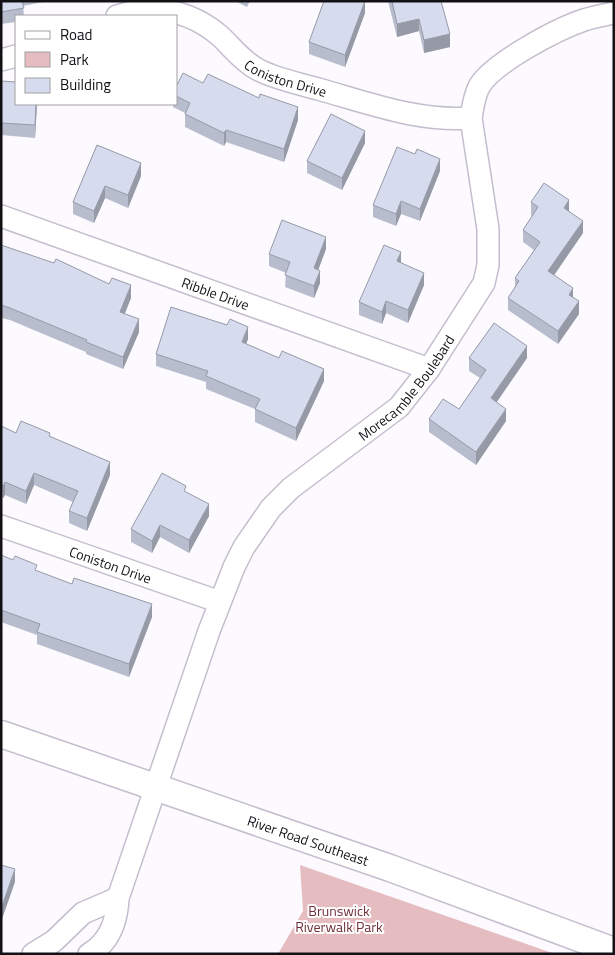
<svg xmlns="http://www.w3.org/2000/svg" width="615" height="955" font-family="'Titillium Web',sans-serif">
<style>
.green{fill:#e5bdc1}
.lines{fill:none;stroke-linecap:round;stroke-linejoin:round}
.minor-casing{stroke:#c4bdce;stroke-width:24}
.major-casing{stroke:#c4bdce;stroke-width:29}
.minor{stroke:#fff;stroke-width:21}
.major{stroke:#fff;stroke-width:26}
.wall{fill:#b8bdcd}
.shaded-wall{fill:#969aa7}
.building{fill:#d6dcee;stroke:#969aa7}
.labels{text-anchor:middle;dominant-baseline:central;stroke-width:4;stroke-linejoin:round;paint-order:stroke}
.street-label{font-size:14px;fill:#131016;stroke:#fff}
.park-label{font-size:14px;fill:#70303a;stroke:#fff}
</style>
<rect width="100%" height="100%" fill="#fcfafe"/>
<polygon class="green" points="300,865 555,954 278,954 303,911"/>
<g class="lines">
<g class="minor-casing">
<g id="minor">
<path id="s1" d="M 117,16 C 154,4 190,10 220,36 C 232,47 242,61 257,69 C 275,79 298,83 318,89 C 369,103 418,122 471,118"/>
<polyline points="1,60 16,56"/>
<path id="s2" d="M 1,216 L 429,369"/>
<path id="s3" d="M 1,526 L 220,602"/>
<polyline points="33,954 54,941 83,913 118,898"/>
<path id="s4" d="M 89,954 C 110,942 117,921 118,898 L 209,631 L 234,567 L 244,547 L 271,508 L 291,488 L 399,407 L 429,369 L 484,283 L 488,265 L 488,229 L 471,118 C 473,107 474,95 480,85 C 495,62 557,29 584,20 C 593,17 604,15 614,13"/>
</g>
</g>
<g class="major-casing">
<g id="major">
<path id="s5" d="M 1,734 L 390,868 L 614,951"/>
</g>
</g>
<use href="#minor" class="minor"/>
<use href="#major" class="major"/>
</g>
<g class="wall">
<polygon points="1,1 48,1 23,6 24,16 16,16 16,22 1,24"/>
<polygon points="235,1 250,1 247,7"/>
<polygon points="388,1 441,1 450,47 424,53 419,31 397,37"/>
<polygon points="365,13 345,67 309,54 309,42"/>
<polygon points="1,81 37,104 35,138 1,135"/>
<polygon points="203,83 298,120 284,162 226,142 224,146 185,127 185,113 173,107 173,104 176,104 176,87"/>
<polygon points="365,143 342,190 307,173 307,161"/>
<polygon points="97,145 141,176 128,208 105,198 94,223 73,214 73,202"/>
<polygon points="415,154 440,171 420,221 401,214 396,226 373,217 373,205"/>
<polygon points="531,202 569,211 583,233 554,275 573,298 579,314 558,344 508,310 508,298 515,287 515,278 534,250 523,242 523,230 532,216 531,215"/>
<polygon points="1,245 131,298 125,314 139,332 123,369 86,354 86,352 10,320 1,318"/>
<polygon points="326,249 318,270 320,283 314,298 285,287 286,273 269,266 269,254"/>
<polygon points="401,263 424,285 408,323 386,313 382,324 359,315 359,302"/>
<polygon points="248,339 246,344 324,381 296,441 255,422 255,409 206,389 206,382 156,366 156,354"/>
<polygon points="469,358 527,358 497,402 506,421 476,465 429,432 429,419 459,409 480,378 469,371"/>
<polygon points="1,426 16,433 50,437 110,475 87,531 69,523 69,511 73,502 34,485 26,504 5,495 3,498 1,498"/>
<polygon points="186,492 209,516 189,553 160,537 152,553 131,542 131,529"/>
<polygon points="1,555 37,571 152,617 129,677 37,644 37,635 1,622"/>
</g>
<g class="shaded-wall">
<polygon points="365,1 365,13 345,67 345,55"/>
<polygon points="419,19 419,31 397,37 397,24"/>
<polygon points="450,34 450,47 424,53 424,40"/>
<polygon points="36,104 37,104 35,138 35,125"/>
<polygon points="298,107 298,120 284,162 284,149"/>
<polygon points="226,130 226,142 224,146 224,133"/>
<polygon points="365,131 365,143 342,190 342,178"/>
<polygon points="440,159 440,171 420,221 420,209"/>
<polygon points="141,163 141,176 128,208 128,195"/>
<polygon points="105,186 105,198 94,223 94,211"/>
<polygon points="569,200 569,213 564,208"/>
<polygon points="401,201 401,214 396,226 396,214"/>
<polygon points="583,221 583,233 548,284 548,271"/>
<polygon points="326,237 326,249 314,281 314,268"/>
<polygon points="401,252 401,264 397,261"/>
<polygon points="320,271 320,283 314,298 314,286"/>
<polygon points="424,273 424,285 408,323 408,310"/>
<polygon points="131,285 131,298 120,324 120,312"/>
<polygon points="573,288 573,301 569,295"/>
<polygon points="386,301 386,313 382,324 382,312"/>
<polygon points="579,301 579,314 558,344 558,331"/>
<polygon points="139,319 139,332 123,369 123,357"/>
<polygon points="248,327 248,339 242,355 242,342"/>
<polygon points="527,346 527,358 491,410 491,398"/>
<polygon points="324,369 324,381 296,441 296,428"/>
<polygon points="506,409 506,421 476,465 476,452"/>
<polygon points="110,462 110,475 87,531 87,518"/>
<polygon points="34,473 34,485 26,504 26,491"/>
<polygon points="5,482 5,495 3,498 3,486"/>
<polygon points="209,504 209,516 189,553 189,540"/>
<polygon points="160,525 160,537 152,553 152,541"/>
<polygon points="152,604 152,617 129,677 129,664"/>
<polygon points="15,869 15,882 1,922 1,909"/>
</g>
<g class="building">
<polygon points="1,1 22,1 24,8 1,12"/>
<polygon points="324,1 365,1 345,55 309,42"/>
<polygon points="392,1 441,1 450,34 424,40 419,19 397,24"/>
<polygon points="183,73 203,83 208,74 259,98 260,94 298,107 284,149 226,130 224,133 185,114 190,103 176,96 176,87"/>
<polygon points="1,81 16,82 16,104 36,104 35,125 1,123"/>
<polygon points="331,114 365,131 342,178 307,161"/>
<polygon points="97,145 141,163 128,195 105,186 94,211 73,202"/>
<polygon points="397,147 415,154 417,149 440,159 420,209 401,201 396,214 373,205"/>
<polygon points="544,183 569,200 564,208 583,221 548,271 573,288 569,295 579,301 558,331 508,298 519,281 515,278 540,242 523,230 538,207 531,202"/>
<polygon points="282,220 326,237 314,268 320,271 314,286 285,275 290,262 269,254"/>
<polygon points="1,245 54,263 56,259 109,284 112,278 131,285 120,312 139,319 123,357 86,342 87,340 10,308 1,305"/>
<polygon points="384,245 401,252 397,261 424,273 408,310 386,301 382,312 359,302"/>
<polygon points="171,307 227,325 230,319 248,327 242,342 279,358 282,351 324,369 296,428 255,409 260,399 206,376 208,371 156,354"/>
<polygon points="494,323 527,346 491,398 506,409 476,452 429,419 443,399 459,409 486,370 469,358"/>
<polygon points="21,421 50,433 49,436 110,462 87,518 69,511 78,491 34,473 26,491 5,482 3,486 1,485 1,426 16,433"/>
<polygon points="162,473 186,486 184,491 209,504 189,540 160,525 152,541 131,529"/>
<polygon points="1,555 13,560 15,556 37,565 35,570 72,584 74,578 152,604 129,664 37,632 40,624 1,610"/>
<polygon points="1,865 15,869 1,909"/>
</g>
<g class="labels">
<g class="street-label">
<text stroke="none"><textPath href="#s1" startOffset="190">Coniston Drive</textPath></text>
<text stroke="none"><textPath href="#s2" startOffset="228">Ribble Drive</textPath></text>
<text stroke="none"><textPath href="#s4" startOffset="669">Morecamble Boulebard</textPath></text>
<text stroke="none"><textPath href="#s3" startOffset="116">Coniston Drive</textPath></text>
<text stroke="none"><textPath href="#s5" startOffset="325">River Road Southeast</textPath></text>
</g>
<g class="park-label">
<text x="339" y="910">Brunswick<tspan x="339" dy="16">Riverwalk Park</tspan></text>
</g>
</g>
<rect width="615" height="955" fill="none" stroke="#131016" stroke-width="5"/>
<rect x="15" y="15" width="162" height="90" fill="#ffffff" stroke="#a19fa2"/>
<rect x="25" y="31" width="25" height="8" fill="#ffffff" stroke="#a19fa2"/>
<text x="60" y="40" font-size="15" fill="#131016">Road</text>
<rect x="25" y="52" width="25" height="15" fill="#e5bdc1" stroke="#a19fa2"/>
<text x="60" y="65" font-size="15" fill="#131016">Park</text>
<rect x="25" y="78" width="25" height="15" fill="#d6dcee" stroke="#a19fa2"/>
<text x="60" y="90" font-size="15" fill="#131016">Building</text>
</svg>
